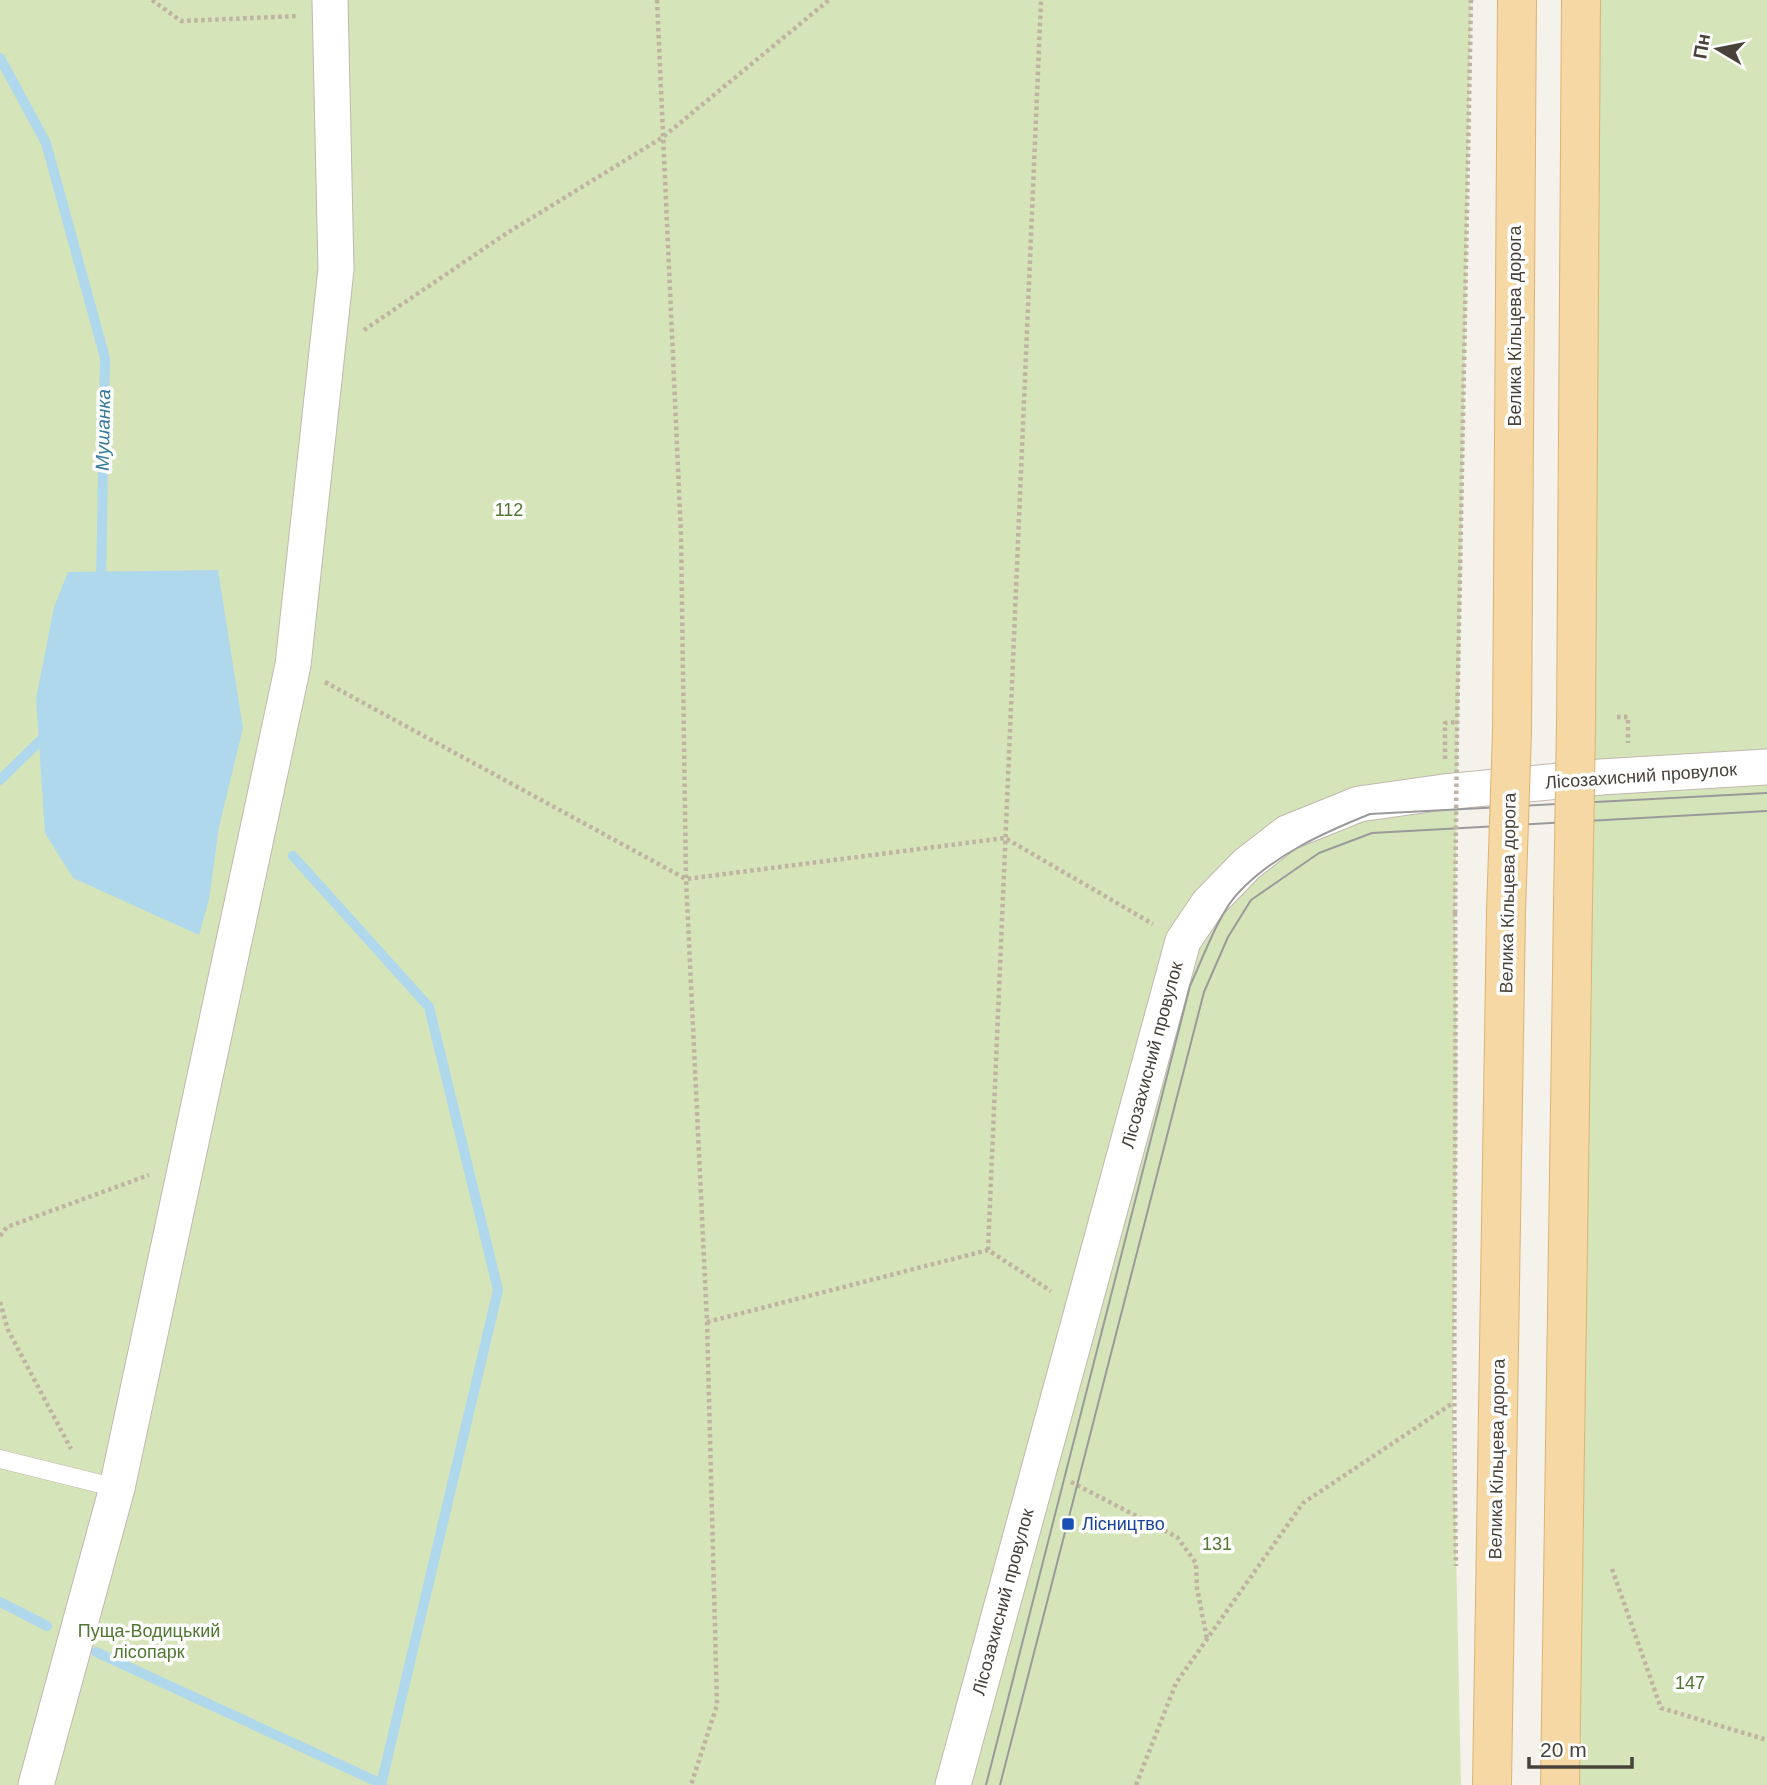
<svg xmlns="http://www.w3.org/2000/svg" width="1767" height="1785" font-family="Helvetica,sans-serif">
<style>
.green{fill:#d5e5b9}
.water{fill:#afd8ec}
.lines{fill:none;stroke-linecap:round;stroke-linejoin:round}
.stream{stroke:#afd8ec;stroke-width:10}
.service-casing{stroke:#c0b8af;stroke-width:19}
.minor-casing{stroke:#c0b8af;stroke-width:37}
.primary-casing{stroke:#dbb374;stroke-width:40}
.path{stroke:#c0b3a2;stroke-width:4.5;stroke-dasharray:3.5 3.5;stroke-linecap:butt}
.service{stroke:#fff;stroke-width:18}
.minor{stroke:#fff;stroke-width:35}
.primary{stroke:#f6d8a4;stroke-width:38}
.tram{stroke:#9a9a9a;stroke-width:2}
.primary-bridge-casing{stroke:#dbb374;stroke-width:40;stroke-linecap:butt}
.path-bridge{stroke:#c0b3a2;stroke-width:4.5;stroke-dasharray:3.5 3.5;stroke-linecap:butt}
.primary-bridge{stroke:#f6d8a4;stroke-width:38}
.transit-dot{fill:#1a4fb4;stroke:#fff;stroke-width:2.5}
.labels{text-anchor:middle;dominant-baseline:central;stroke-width:7;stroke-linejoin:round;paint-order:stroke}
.street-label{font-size:18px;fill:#49423a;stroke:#fff}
.park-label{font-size:18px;fill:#517731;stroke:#fff}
.transit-label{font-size:18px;fill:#164399;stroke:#fff;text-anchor:start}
.water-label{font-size:19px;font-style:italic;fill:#377b9d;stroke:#fff}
</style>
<rect width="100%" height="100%" fill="#f5f2ec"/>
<g class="green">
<polygon points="0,0 1471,0 1455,913 1457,1090 1453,1403 1461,1785 0,1785"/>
<polygon points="1581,0 1767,0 1767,1785 1560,1785"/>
</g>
<polygon class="water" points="218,570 243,728 219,827 209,900 199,935 73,878 45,833 36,699 54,607 68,572"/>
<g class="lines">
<g class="stream">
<polyline points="0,58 46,143 105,358 101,584"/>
<polyline points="0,780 48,733"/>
<polyline points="293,856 429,1007 498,1290 381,1785"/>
<polyline points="0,1602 47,1626"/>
<polyline points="96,1652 382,1784"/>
</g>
<g class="service-casing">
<polyline id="service" points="0,1459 117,1488"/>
</g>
<g class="minor-casing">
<g id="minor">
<polyline points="36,1785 117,1488 293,665 336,269 330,0"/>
<polyline points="953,1785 1183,941 1208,904 1247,864 1287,833 1359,804 1444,792 1601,777 1767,767"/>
</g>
</g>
<g class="primary-casing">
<g id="primary">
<polyline points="1576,725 1581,0"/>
<polyline points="1512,731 1517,0"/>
<polyline points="1492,1785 1506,912"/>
<polyline points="1560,1785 1573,904"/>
</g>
</g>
<g class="path">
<polyline points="152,0 181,21 298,16"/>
<polyline points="657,0 681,535 686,879 707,1322 717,1705 691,1785"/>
<polyline points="364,330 504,235 663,137 829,0"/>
<polyline points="325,682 686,879 1005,838 1153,924"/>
<polyline points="1617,717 1628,717 1628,743"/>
<polyline points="1457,731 1471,0"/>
<polyline points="1445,759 1445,723 1457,722"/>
<path d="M 1455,913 C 1457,1131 1452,1349 1456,1566"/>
<polyline points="0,1236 7,1227 149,1175"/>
<polyline points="988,1250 1041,0"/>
<polyline points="0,1302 8,1330 71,1449"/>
<polyline points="707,1322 988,1250 1051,1291"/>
<polyline points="1071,1482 1177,1537 1196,1563 1197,1588 1207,1639"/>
<polyline points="1612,1569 1661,1708 1767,1740"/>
<polyline points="1136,1785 1176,1683 1303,1503 1453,1403"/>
</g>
<use href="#service" class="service"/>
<use href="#minor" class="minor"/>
<use href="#primary" class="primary"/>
<g class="tram">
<path d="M 986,1785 L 1190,986 C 1202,960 1220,910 1240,891 C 1276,854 1323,833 1370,814 L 1767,793"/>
<polyline points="1000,1785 1204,992 1228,937 1251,900 1319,853 1372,833 1767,811"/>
</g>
<g class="primary-bridge-casing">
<g id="primary-bridge">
<polyline points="1573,904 1576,725"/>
<polyline points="1506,912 1512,731"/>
</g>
</g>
<polyline class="path-bridge" points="1455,913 1457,731"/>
<use href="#primary-bridge" class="primary-bridge"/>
</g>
<rect class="transit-dot" x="1061" y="1517" width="14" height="14" rx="3.5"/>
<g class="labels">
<g class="street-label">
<text transform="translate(1515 326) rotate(-90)">Велика Кільцева дорога</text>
<text transform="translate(1641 776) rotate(-4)">Лісозахисний провулок</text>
<text transform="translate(1508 893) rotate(-89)">Велика Кільцева дорога</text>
<text transform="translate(1152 1055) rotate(-75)">Лісозахисний провулок</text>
<text transform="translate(1497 1459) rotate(-89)">Велика Кільцева дорога</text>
<text transform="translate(1003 1602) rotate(-75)">Лісозахисний провулок</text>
</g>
<g class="park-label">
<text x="509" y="510">112</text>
<text x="1217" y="1544">131</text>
<text x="149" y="1631">Пуща-Водицький<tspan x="149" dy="21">лісопарк</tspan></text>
<text x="1690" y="1683">147</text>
</g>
<g class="transit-label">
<text x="1082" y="1524">Лісництво</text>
</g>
<g class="water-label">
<text transform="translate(103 430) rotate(-89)">Мушанка</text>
</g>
</g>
<g transform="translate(1718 49) rotate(280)" stroke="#ffffff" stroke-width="5" paint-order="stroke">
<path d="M0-5L12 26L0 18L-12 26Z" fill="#49423a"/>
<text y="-10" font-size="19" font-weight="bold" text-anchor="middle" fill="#49423a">Пн</text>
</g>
<path d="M1529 1757v10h103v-10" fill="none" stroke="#49423a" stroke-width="3.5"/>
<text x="1540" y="1757" font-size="21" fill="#49423a" stroke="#ffffff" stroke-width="5" paint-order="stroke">20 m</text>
</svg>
